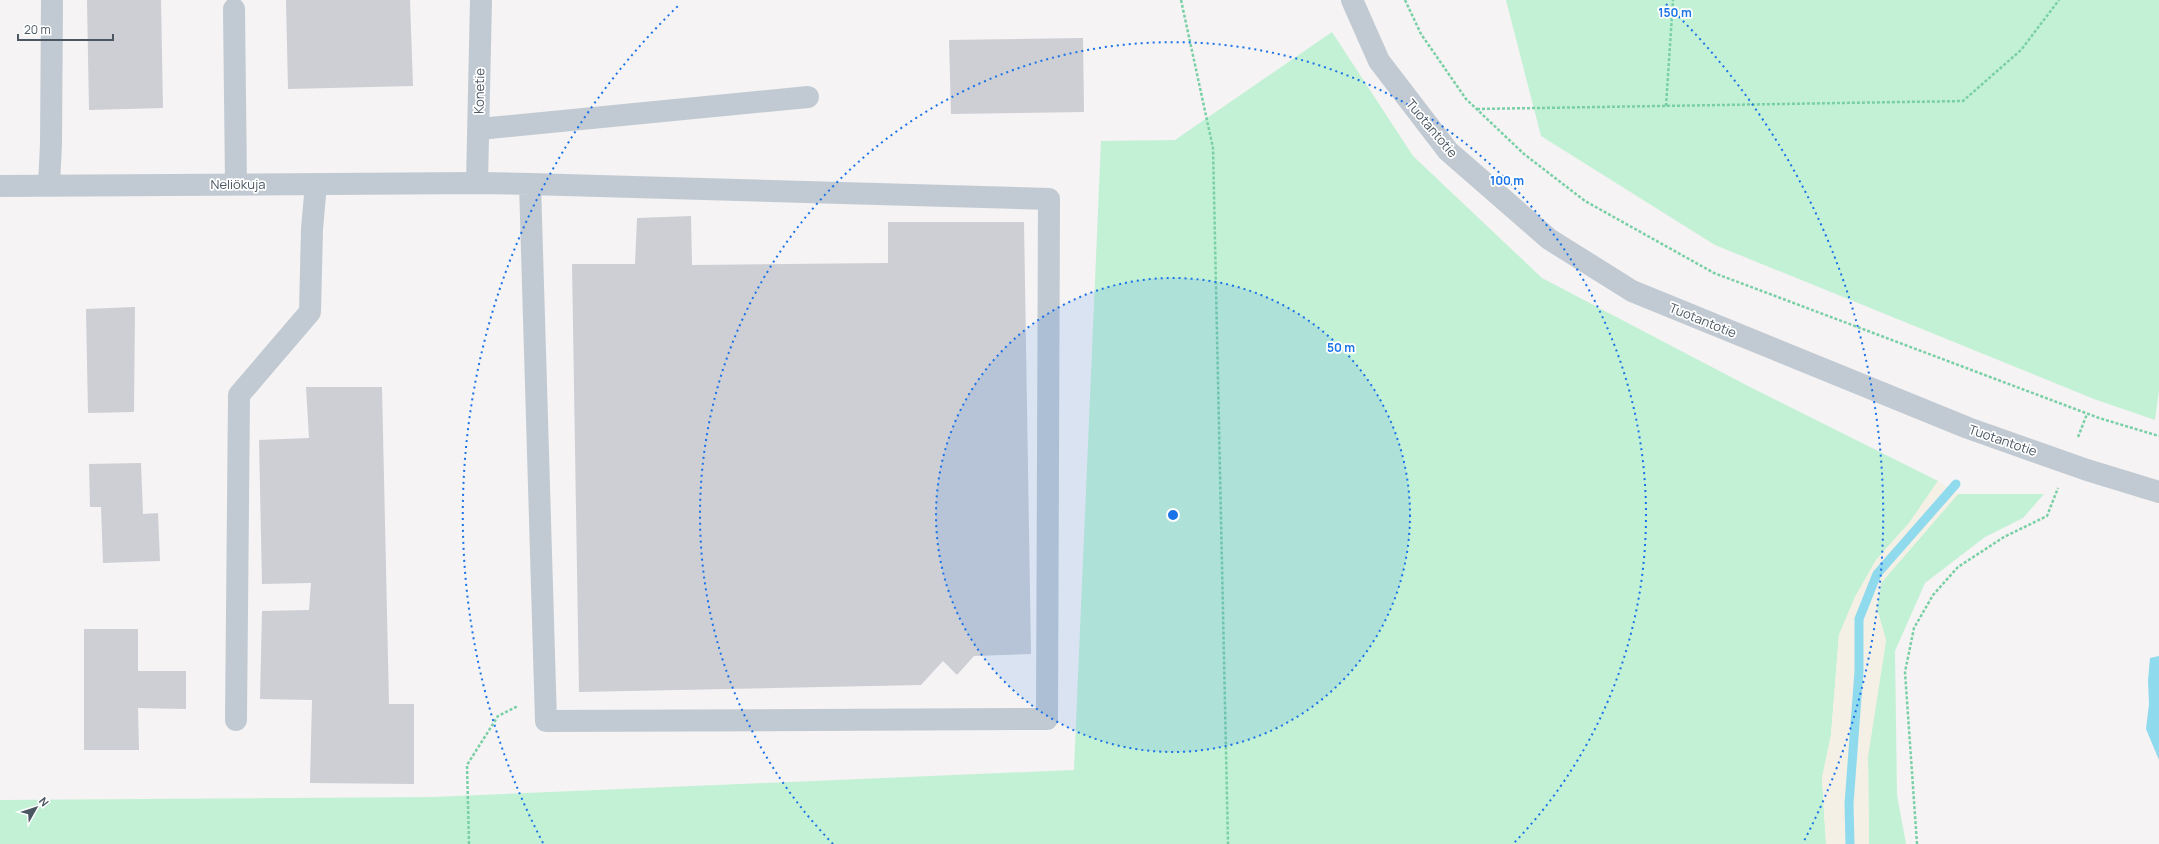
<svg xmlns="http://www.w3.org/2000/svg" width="2159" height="844" font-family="Manrope,sans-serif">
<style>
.green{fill:#c3f1d5}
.sand{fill:#f5f0e5}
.water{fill:#90daee}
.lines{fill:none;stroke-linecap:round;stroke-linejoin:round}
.stream{stroke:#90daee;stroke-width:9}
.building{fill:#cdcfd5}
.path{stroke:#7ad0a6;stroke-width:2.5;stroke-dasharray:3 2;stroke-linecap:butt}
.minor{stroke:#c1cad2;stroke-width:22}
.ring{fill:none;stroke:#1a73e8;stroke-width:2;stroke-dasharray:2 4}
.labels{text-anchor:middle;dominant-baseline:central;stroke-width:3.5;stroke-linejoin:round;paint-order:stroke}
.street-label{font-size:13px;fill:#4a5661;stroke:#fff}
.centre{fill:#1a73e8;stroke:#fff;stroke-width:2}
.ring-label{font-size:12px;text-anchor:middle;font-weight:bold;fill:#1a73e8;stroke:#fff;stroke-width:3.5;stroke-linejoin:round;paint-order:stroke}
</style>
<rect width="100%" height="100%" fill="#f5f3f3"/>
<g class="green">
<polygon points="1506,0 2159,0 2159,390 2155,420 2094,399 1715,245 1541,136"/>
<polygon points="1332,32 1413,156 1542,278 1748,386 1938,481 1909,523 1876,560 1855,597 1839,635 1831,735 1822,778 1826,844 0,844 0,800 433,797 1074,770 1101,141 1175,140"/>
<polygon points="1958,494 2044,494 2023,518 1985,537 1925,583 1895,651 1897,795 1906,844 1869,844 1868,756 1886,640 1877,609 1881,583"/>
</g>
<polygon class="sand" points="1938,481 1958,494 1881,583 1877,609 1886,640 1868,756 1869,844 1826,844 1822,778 1831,735 1839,635 1855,597 1876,560 1909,523"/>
<polygon class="water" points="2159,656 2159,760 2146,729 2149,704 2148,680 2150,658"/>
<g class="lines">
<polyline class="stream" points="1850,844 1849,804 1859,671 1859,619 1877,574 1956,484"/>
</g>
<g class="building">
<polygon points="87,0 161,0 163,108 89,110"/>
<polygon points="286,0 410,0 413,86 288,89"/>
<polygon points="1083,38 1084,112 951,114 949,40"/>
<polygon points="691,216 692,265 888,263 888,222 1024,222 1031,654 974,656 957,675 943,661 921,685 579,692 572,264 635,264 637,218"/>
<polygon points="135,307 134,412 88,413 86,309"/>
<polygon points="306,387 382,387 389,704 414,704 414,784 310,783 312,700 260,699 262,611 309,610 311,583 262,584 259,440 309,438"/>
<polygon points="141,463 143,514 158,513 160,561 103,563 101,507 90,507 89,464"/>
<polygon points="84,629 138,629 138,671 186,671 186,709 138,708 139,750 84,750"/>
</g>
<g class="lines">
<g class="path">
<polyline points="1181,0 1213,148 1228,844"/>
<polyline points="1405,0 1421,34 1466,99 1524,154 1585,201 1714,273 2099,418 2159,436"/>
<polyline points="1666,106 1673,0"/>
<polyline points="1477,109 1963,101 2021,50 2059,0"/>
<polyline points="2078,437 2087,414"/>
<polyline points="469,844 467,765 498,716 518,706"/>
<polyline points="1917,844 1905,672 1914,628 1933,595 1958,567 2004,537 2047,516 2058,488"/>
</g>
<g class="minor">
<polyline points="1352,0 1379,61 1448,151 1549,239 1632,291 1968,428 2087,470 2159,492"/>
<polyline points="234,9 236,184"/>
<polyline points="479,129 808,97"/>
<polyline points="477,183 481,0"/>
<polyline points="49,185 51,144 52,0"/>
<polyline points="0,186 477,183 530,184 1049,199 1047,719 546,721 530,184"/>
<polyline points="236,720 239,395 310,312 312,229 316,184"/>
</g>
</g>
<circle cx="1173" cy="515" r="237" fill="#1a73e8" fill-opacity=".12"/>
<g class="ring">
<circle cx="1173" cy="515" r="237"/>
<path d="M833 844A473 473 0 1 1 1513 844"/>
<path d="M543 843A710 710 0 0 1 680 4M1666 4A710 710 0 0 1 1803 843"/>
</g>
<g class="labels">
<g class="street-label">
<text transform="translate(479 91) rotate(-89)">Konetie</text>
<text transform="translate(1432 128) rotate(50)">Tuotantotie</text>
<text x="238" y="184">Neliökuja</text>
<text transform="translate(1703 320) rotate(22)">Tuotantotie</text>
<text transform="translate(2003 440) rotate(19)">Tuotantotie</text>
</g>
</g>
<circle cx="1173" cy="515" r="6" class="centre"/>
<g class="ring-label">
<text x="1675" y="17">150 m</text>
<text x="1507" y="185">100 m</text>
<text x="1341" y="352">50 m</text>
</g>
<g transform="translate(36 808) rotate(51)" stroke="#ffffff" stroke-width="3" paint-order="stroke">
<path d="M0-3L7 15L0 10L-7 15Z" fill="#4a5661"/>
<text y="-6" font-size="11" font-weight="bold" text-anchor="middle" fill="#4a5661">N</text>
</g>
<path d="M18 34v6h95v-6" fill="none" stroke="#4a5661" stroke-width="2"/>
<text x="24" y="34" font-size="12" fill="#4a5661" stroke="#ffffff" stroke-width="3" paint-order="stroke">20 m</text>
</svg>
